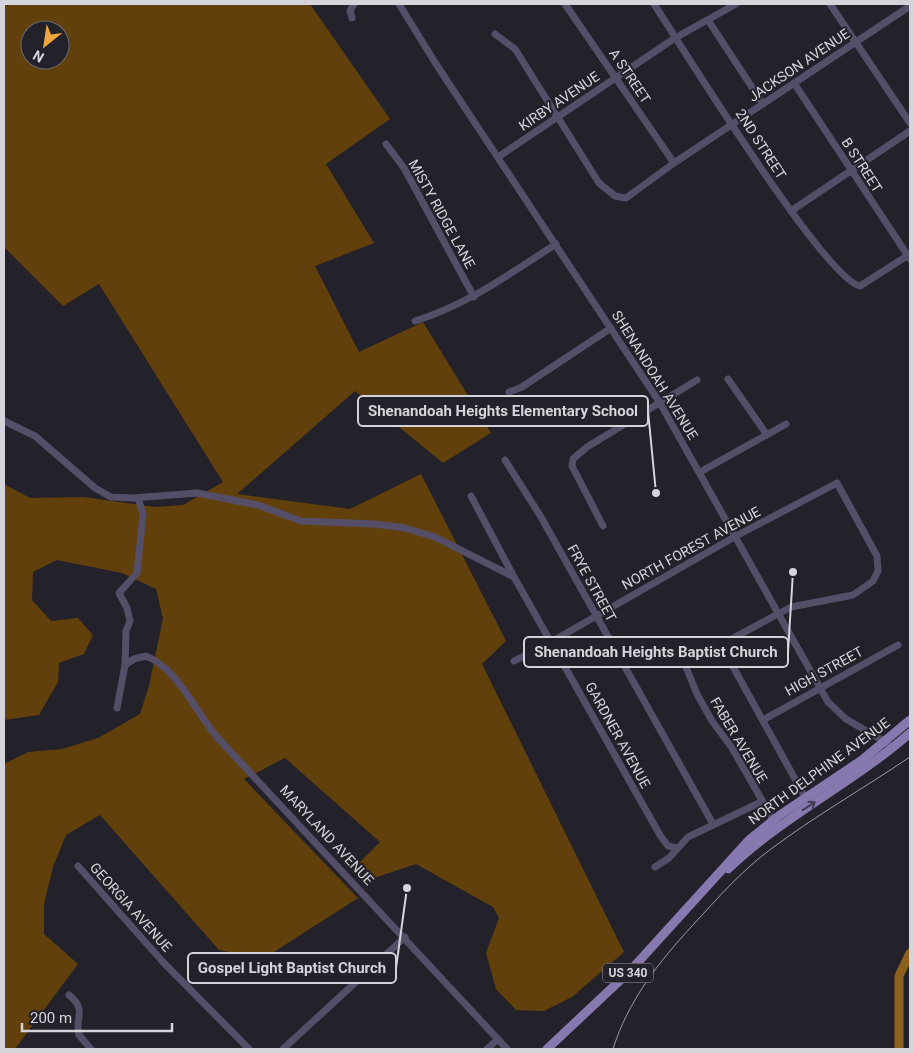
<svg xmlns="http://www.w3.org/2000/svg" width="914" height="1053" font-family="Roboto,sans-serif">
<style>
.forest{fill:#62400c;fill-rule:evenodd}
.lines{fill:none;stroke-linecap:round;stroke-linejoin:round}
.river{stroke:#8d601d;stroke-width:9}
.minor{stroke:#554e69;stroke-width:7}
.major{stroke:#8778af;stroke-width:9}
.rail{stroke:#9d9ba2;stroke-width:1}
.oneway{stroke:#413b51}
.labels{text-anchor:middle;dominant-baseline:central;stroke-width:4;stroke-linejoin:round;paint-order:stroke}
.shield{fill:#232129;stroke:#a09ea5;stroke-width:1}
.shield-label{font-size:12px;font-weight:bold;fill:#d5d4da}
.street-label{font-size:14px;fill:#d5d4da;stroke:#232129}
.leader{fill:none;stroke:#d5d4da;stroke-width:2}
.callout-dot{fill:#d5d4da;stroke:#232129;stroke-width:2}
.callout{fill:#232129;stroke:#d5d4da;stroke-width:2}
.callout-label{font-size:15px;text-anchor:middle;font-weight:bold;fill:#d5d4da}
</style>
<rect width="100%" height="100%" fill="#232129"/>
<path class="forest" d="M 4,4 L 310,4 L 390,119 L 326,164 L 374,243 L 315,266 L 359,352 L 423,322 L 491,433 L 443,463 L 355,391 L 237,494 L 350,509 L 421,474 L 506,641 L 482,664 L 624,952 L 572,997 L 544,1011 L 516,1010 L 496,989 L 486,953 L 499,918 L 493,907 L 416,864 L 374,878 L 359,863 L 380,842 L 285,758 L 244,779 L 358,898 L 263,959 L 219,950 L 100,815 L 66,835 L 53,867 L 44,904 L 44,934 L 78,964 L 15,1049 L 4,1049 L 4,764 L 28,752 L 62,749 L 98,738 L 140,714 L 149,686 L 163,618 L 156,589 L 122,573 L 57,560 L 33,572 L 32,600 L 51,621 L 78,618 L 93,635 L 84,654 L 59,663 L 58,682 L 39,715 L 4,720 L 4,484 L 30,498 L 84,497 L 155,507 L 183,505 L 223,482 L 99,284 L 63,306 L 4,247 ZM 30,30 L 60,30 L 60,60 L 30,60 Z"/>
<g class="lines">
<polyline class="river" points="899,1049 899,976 910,953"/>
<g class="minor">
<polyline points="399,4 436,64 660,403 828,702 846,719 887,743"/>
<polyline points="565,4 674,163"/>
<path d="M 654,4 C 681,46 825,279 860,286 L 910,254"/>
<polyline points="830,4 910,123"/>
<polyline points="352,18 350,11 354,4"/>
<polyline points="708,20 763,104"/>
<polyline points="495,34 515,49 599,183 615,196 626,198 674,163 910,6"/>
<polyline points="794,83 910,259"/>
<polyline points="386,144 404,168 474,297"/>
<polyline points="498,157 675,38 736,4"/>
<polyline points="791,211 910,131"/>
<path d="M 415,321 C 467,305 511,273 556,244"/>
<polyline points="728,379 767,435"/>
<polyline points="509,392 522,387 611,328"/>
<polyline points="4,421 35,436 95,488 111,497 133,498 197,493 258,505 301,521 375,524 405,528 435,537 514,577"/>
<polyline points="505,460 541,517 713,824"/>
<polyline points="700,472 786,424"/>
<polyline points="471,496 514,577 660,835 668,846 677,848"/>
<polyline points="603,526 572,466 573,459 587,447 697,380"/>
<polyline points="721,645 805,797"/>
<polyline points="514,661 551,642 736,536 837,483 877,556 878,571 873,581 853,595 791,607 689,662 686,667 697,694 712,721 732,748 775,823"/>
<path d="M 125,665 L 134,659 L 146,656 C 177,668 196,712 216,736 L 507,1049"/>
<polyline points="117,708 125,665 126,631 130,621 127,608 119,593 137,573 143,514 138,498"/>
<polyline points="763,720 898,645"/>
<polyline points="78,866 163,962 249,1049"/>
<polyline points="655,867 669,858 688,837 761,802"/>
<path d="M 69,995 C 88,1011 74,1017 79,1035 L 91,1049"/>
<polyline points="283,1049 405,937"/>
<polyline points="487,1049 498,1039"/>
</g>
<g class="major">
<path d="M 728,869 C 783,816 853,783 910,733"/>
<polyline points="547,1049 630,971 749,840 780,815 862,760 910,720"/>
</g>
<path class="rail" d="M 613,1049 C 628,1001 658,963 692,926 C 717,899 741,871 771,849 C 815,816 864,788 910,757"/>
</g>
<defs><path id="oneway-shaft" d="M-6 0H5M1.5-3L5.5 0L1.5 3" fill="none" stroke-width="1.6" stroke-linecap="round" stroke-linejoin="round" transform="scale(1.25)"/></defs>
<use class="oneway" href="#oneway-shaft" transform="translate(809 806) rotate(-34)"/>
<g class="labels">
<rect class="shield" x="603" y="963.5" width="50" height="19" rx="4"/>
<g class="shield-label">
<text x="628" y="973">US 340</text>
</g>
<g class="street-label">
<text transform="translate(799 65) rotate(-34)">JACKSON AVENUE</text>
<text transform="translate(630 76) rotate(56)">A STREET</text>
<text transform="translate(559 101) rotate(-34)">KIRBY AVENUE</text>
<text transform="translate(761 144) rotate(57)">2ND STREET</text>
<text transform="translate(862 165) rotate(57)">B STREET</text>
<text transform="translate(442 214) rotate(61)">MISTY RIDGE LANE</text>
<text transform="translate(655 375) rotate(58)">SHENANDOAH AVENUE</text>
<text transform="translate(691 548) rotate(-29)">NORTH FOREST AVENUE</text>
<text transform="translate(592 583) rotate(61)">FRYE STREET</text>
<text transform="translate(824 671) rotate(-29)">HIGH STREET</text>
<text transform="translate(618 735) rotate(61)">GARDNER AVENUE</text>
<text transform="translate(739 740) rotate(59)">FABER AVENUE</text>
<text transform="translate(819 771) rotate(-36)">NORTH DELPHINE AVENUE</text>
<text transform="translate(327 835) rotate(47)">MARYLAND AVENUE</text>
<text transform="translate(131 907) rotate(48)">GEORGIA AVENUE</text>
</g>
</g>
<path class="leader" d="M656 493L648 411M793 572L788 652M407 888L396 968"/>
<g class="callout-dot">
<circle cx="656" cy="493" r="5"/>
<circle cx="793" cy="572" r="5"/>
<circle cx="407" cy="888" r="5"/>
</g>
<g class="callout">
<rect x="358" y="396" width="290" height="30" rx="5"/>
<rect x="524" y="637" width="264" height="30" rx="5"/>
<rect x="188" y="953" width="208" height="30" rx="5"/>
</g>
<g class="callout-label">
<text x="503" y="416">Shenandoah Heights Elementary School</text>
<text x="656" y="657">Shenandoah Heights Baptist Church</text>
<text x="292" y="973">Gospel Light Baptist Church</text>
</g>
<rect width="914" height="1053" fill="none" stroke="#d5d4da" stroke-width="10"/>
<g transform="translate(45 45) rotate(210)"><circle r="24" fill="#232129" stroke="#6a6970"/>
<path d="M0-4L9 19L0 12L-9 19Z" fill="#f0a63e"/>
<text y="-8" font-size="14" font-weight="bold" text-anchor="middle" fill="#d5d4da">N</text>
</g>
<path d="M22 1023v8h150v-8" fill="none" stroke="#d5d4da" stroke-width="2.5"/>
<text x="30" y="1023" font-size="15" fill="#d5d4da" stroke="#232129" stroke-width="4" paint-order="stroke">200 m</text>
</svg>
